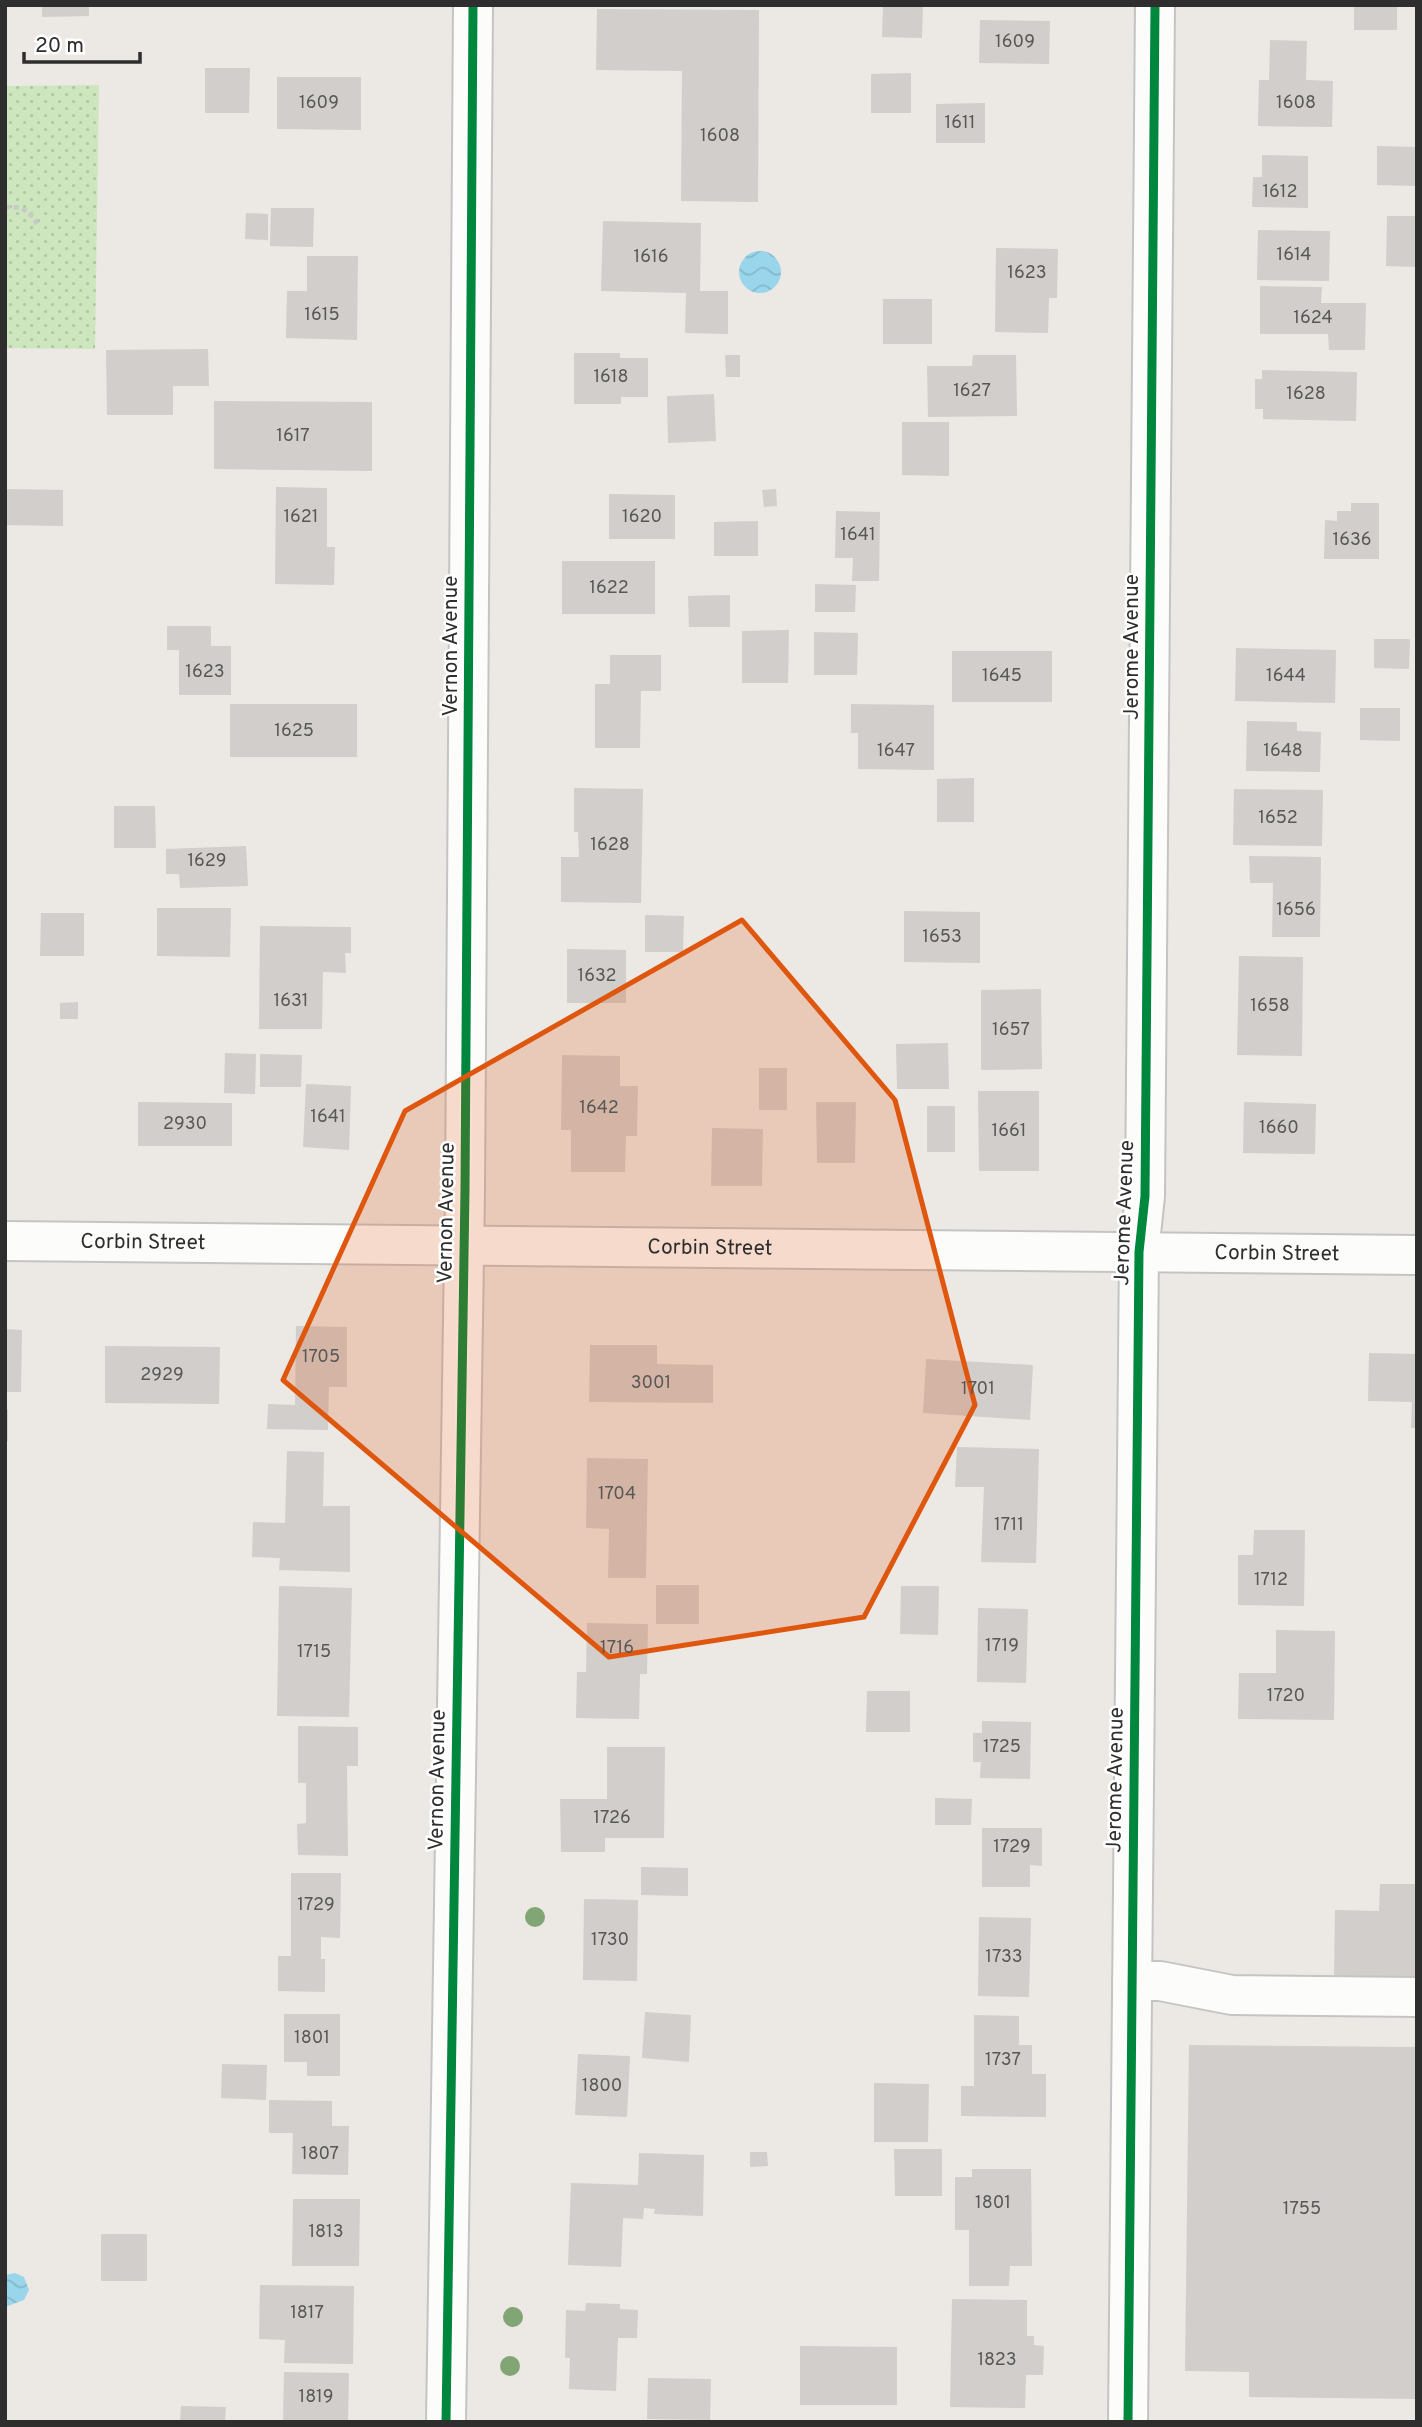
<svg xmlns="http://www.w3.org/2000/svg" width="1422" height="2427" font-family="Overpass,sans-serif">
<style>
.park{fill:url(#park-dots)}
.water{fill:url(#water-waves)}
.building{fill:#d1cecb}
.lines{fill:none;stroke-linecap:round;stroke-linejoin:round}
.minor-casing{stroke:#c5c4c5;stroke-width:42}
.path{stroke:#c9c9c8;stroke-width:4.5;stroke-dasharray:5 3.5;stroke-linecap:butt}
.minor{stroke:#fcfcfb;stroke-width:38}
.cycleway-casing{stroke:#fff;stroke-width:13}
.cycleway{stroke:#00873e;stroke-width:9}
.tree{fill:#82a575}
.marked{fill:#df570e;fill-opacity:0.2;stroke:#df570e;stroke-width:5;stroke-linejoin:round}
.labels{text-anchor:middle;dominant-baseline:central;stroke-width:5;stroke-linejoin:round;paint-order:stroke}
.number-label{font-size:18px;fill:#585857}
.street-label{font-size:21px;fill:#2e2e2e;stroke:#fff}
</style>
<defs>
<pattern id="park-dots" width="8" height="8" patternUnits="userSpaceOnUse" patternTransform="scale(1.75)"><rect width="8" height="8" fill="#cee6be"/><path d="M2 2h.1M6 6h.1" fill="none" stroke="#b1c6a4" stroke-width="1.8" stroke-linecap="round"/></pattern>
<pattern id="water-waves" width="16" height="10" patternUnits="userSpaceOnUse" patternTransform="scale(1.75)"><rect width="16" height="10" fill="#99d6ec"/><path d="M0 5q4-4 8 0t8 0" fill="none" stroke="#84b8cb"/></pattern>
</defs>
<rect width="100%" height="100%" fill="#ece8e4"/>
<polygon class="park" points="99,85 95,349 5,348 5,86"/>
<g class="water">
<circle cx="760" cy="272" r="21"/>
<polygon points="15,2273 24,2277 29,2290 24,2300 5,2307 5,2275"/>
</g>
<g class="building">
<polygon points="42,5 89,5 89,16 42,17"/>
<polygon points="883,5 923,5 922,38 882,37"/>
<rect x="1354" y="5" width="43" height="25"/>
<polygon points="597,9 759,10 758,202 681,201 682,71 596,70"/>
<polygon points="980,20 1050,21 1049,64 979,63"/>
<polygon points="1270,40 1307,41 1306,80 1333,81 1332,127 1258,126 1259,80 1269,80"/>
<polygon points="205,68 250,68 249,113 205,113"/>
<polygon points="911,73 911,113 871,113 871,74"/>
<polygon points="277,77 361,77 361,130 277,129"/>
<polygon points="985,103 985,143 936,143 936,104"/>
<polygon points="1377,146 1417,147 1417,186 1377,185"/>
<polygon points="1262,155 1308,156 1308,208 1252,207 1253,177 1262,177"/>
<polygon points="271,208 314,208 313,247 270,246"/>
<polygon points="246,213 268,214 268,240 245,239"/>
<polygon points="1387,216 1417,216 1417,267 1386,266"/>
<polygon points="603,221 701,223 700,291 728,291 728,334 685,333 686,293 601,291"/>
<polygon points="1258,230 1330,231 1329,281 1257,280"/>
<polygon points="996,248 1058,249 1057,298 1049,298 1048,333 995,332"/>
<polygon points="307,256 358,256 357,340 286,338 287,291 307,291"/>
<polygon points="1260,286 1322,287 1321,303 1366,303 1365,350 1329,350 1328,334 1260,334"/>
<rect x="883" y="299" width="49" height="45"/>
<polygon points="208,349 209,386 173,386 173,415 107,415 106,350"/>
<polygon points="574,353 620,353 620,358 648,358 648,397 621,397 621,404 574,404"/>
<polygon points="725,355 740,355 740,377 726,377"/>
<polygon points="973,355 1016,355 1017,416 928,417 927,366 972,366"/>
<polygon points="1262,370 1357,372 1356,421 1263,419 1263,409 1255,409 1255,379 1262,379"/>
<polygon points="714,394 716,441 668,443 667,396"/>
<polygon points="214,401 372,402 372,471 214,469"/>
<polygon points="902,422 949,422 949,476 902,475"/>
<polygon points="276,487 327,488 327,547 335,547 334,585 275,584"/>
<polygon points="5,489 63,490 63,526 5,525"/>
<polygon points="776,489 777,506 764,507 762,490"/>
<polygon points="609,494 675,495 675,539 609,539"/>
<polygon points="1351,503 1379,503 1379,559 1324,559 1325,520 1337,521 1337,511 1351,511"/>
<polygon points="836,511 880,512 879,581 852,581 853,558 835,558"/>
<polygon points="758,521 758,556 714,556 714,522"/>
<rect x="562" y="561" width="93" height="53"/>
<polygon points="815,584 856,585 855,612 815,612"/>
<polygon points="730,595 730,627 689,627 688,596"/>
<polygon points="167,626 211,626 211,646 231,646 231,695 179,695 179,650 167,650"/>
<polygon points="789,630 788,683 742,683 742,631"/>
<polygon points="814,632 858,633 857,675 814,675"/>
<polygon points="1374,639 1410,639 1409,669 1374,668"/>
<polygon points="1236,648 1336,650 1335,703 1235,701"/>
<rect x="952" y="651" width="100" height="51"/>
<polygon points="610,655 661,655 661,691 641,691 640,748 595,748 595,684 610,684"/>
<rect x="230" y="704" width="127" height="53"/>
<polygon points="851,704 934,705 934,770 858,769 858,733 851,733"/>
<polygon points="1360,708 1400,708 1400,741 1360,740"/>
<polygon points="1247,721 1297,722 1297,731 1321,732 1320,772 1246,771"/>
<polygon points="974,778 974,822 937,822 937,779"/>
<polygon points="574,788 643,789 641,903 561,902 561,857 579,857 578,832 574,832"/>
<polygon points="1234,789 1323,790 1322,846 1233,845"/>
<polygon points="114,806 155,806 156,848 114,848"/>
<polygon points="246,846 248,886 180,888 179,874 166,874 166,849"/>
<polygon points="1249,856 1321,857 1320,937 1272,937 1273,883 1250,883"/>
<polygon points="157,908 231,908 230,957 157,956"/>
<polygon points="904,911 980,912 980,963 904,962"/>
<polygon points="41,913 84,913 84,956 40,956"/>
<polygon points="645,915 684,916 683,952 645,952"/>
<polygon points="260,926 351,927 351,953 345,953 346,973 323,972 322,1029 259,1029"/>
<polygon points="567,949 626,950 626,1003 567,1003"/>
<polygon points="1239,956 1303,957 1302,1056 1237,1055"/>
<polygon points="1041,989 1042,1069 981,1070 981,990"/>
<polygon points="78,1002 78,1019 60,1019 60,1003"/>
<polygon points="948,1043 949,1089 897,1089 896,1044"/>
<polygon points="225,1053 256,1054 255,1094 224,1093"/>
<polygon points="260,1054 302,1055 301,1087 260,1087"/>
<polygon points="562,1055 620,1056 620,1086 638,1086 637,1136 626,1136 625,1172 571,1172 571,1130 561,1130"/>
<rect x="759" y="1068" width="28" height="42"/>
<polygon points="306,1084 351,1086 349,1150 303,1147"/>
<polygon points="978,1091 1039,1091 1039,1171 979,1171"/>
<polygon points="138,1102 232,1103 232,1146 138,1146"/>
<polygon points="816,1102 856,1102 855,1163 817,1163"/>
<polygon points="1244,1102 1316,1104 1315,1154 1243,1153"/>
<rect x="927" y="1106" width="28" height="46"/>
<polygon points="712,1128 763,1129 762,1186 711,1186"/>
<polygon points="296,1326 347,1327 347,1387 329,1387 328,1430 267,1429 268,1404 295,1405"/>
<polygon points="5,1329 22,1330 21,1392 5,1392"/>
<polygon points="590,1345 657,1345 657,1364 713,1365 713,1403 589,1402"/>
<polygon points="105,1346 220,1347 219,1404 105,1403"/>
<polygon points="1369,1353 1417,1354 1417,1428 1411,1428 1412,1402 1368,1401"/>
<polygon points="926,1359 1033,1365 1030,1420 923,1413"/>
<rect x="5" y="1409" width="3" height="32"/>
<polygon points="957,1447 1039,1449 1036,1563 981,1562 984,1487 955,1487"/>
<polygon points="287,1451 324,1452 323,1506 350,1506 350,1572 279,1570 280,1558 252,1557 253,1522 285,1523"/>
<polygon points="587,1458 648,1459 646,1578 608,1578 609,1529 586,1528"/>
<polygon points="1254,1530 1305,1530 1304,1606 1238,1605 1238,1555 1253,1555"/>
<rect x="656" y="1585" width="43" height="39"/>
<polygon points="279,1586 352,1588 349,1717 277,1716"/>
<polygon points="901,1586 939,1586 938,1635 900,1634"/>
<polygon points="978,1608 1028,1609 1026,1683 977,1682"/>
<polygon points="587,1623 648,1624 647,1674 640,1674 639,1719 576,1718 577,1672 586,1672"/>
<polygon points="1276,1630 1335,1631 1334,1720 1238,1719 1239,1673 1276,1673"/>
<polygon points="867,1691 910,1691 910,1732 866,1732"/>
<polygon points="982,1721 1031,1722 1030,1779 980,1778 981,1762 973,1762 973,1733 982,1733"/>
<polygon points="298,1726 358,1727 358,1766 347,1766 348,1856 298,1855 297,1824 306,1823 306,1783 298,1783"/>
<polygon points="607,1747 665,1747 664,1838 605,1838 605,1852 561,1852 560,1799 607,1799"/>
<polygon points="935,1798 972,1799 971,1825 935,1825"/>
<polygon points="982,1828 1042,1828 1042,1866 1030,1865 1030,1887 982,1887"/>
<polygon points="641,1867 688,1868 688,1896 641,1895"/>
<polygon points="291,1873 341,1873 340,1938 321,1937 321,1959 325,1959 325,1992 278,1991 278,1956 291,1956"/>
<polygon points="1380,1884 1417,1884 1417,1980 1334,1979 1335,1910 1379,1911"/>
<polygon points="584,1899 638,1900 637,1981 583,1980"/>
<polygon points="979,1917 1031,1918 1029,1997 978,1996"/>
<polygon points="645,2012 691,2015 689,2062 642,2058"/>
<polygon points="284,2014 340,2014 340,2076 307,2076 307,2062 284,2062"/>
<polygon points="974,2015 1019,2016 1019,2045 1032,2045 1032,2074 1046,2074 1046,2117 961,2116 961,2086 974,2086"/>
<polygon points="1189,2045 1417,2047 1417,2399 1249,2397 1249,2372 1185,2371"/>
<polygon points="578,2054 630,2056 627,2117 575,2115"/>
<polygon points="222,2064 267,2065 266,2100 221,2098"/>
<polygon points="874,2083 929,2084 928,2142 874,2142"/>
<polygon points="269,2100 332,2101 332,2126 349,2126 348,2175 292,2174 293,2133 269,2133"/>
<polygon points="894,2149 942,2149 942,2196 895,2196"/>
<polygon points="750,2152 767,2152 768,2166 750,2167"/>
<polygon points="639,2153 704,2155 703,2216 654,2214 655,2209 644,2208 643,2219 623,2218 621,2267 568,2265 571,2183 638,2185"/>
<polygon points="972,2169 1031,2169 1032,2266 1010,2266 1009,2286 969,2286 969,2230 955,2230 955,2177 972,2177"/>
<polygon points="293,2199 360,2199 359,2266 292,2266"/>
<rect x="101" y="2234" width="46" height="47"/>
<polygon points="260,2285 354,2286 353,2364 284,2363 285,2340 259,2339"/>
<polygon points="952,2299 1027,2300 1027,2336 1034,2336 1034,2345 1044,2346 1043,2375 1026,2375 1025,2408 950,2407"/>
<polygon points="586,2303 620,2304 620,2309 638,2310 637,2338 618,2338 616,2391 569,2389 570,2358 565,2358 566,2310 585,2311"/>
<polygon points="800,2346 897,2347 897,2405 800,2405"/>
<polygon points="284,2372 349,2373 348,2422 283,2422"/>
<polygon points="648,2378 711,2379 710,2420 647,2419"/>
<polygon points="181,2406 226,2407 225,2422 180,2422"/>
</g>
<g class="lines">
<g class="minor-casing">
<g id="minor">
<path id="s1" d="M 5,1241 L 1417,1255"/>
<polyline points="1132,1981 1160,1981 1232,1995 1417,1997"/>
<polyline points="446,2422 465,1190 473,5"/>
<polyline points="1128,2422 1139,1252 1145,1196 1155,5"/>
</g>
</g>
<path class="path" d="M 5,207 C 21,207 29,209 37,224"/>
<use href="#minor" class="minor"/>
<g class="cycleway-casing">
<g id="cycleway">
<polyline points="446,2422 465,1190 473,5"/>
<polyline points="1128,2422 1139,1252 1145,1196 1155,5"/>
</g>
</g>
<use href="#cycleway" class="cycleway"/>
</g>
<g class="tree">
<circle cx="535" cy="1917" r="10"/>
<circle cx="513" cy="2317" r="10"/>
<circle cx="510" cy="2366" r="10"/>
</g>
<path class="marked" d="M 742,920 L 895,1100 L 975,1405 L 864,1617 L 609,1657 L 283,1380 L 405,1111 Z"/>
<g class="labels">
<g class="number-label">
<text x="1015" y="42">1609</text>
<text x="319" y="103">1609</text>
<text x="1296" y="103">1608</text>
<text x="960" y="123">1611</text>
<text x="720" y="136">1608</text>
<text x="1280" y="192">1612</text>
<text x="1294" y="255">1614</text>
<text x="651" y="257">1616</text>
<text x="1027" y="273">1623</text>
<text x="322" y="315">1615</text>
<text x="1313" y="318">1624</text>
<text x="611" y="377">1618</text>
<text x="972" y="391">1627</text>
<text x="1306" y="394">1628</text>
<text x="293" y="436">1617</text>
<text x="301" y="517">1621</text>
<text x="642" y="517">1620</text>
<text x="858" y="535">1641</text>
<text x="1352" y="540">1636</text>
<text x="609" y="588">1622</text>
<text x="205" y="672">1623</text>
<text x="1002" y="676">1645</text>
<text x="1286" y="676">1644</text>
<text x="294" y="731">1625</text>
<text x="896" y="751">1647</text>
<text x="1283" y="751">1648</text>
<text x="1278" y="818">1652</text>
<text x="610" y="845">1628</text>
<text x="207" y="861">1629</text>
<text x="1296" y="910">1656</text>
<text x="942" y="937">1653</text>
<text x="597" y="976">1632</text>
<text x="291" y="1001">1631</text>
<text x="1270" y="1006">1658</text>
<text x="1011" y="1030">1657</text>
<text x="599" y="1108">1642</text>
<text x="328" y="1117">1641</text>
<text x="185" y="1124">2930</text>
<text x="1279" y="1128">1660</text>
<text x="1009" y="1131">1661</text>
<text x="321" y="1357">1705</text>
<text x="162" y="1375">2929</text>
<text x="651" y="1383">3001</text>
<text x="978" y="1389">1701</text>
<text x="617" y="1494">1704</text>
<text x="1009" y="1525">1711</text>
<text x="1271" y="1580">1712</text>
<text x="1002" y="1646">1719</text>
<text x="617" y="1648">1716</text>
<text x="314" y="1652">1715</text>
<text x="1286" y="1696">1720</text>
<text x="1002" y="1747">1725</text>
<text x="612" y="1818">1726</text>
<text x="1012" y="1847">1729</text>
<text x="316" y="1905">1729</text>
<text x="610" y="1940">1730</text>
<text x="1004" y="1957">1733</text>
<text x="312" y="2038">1801</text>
<text x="1003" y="2060">1737</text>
<text x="602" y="2086">1800</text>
<text x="320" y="2154">1807</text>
<text x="993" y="2203">1801</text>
<text x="1302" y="2209">1755</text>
<text x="326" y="2232">1813</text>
<text x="307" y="2313">1817</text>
<text x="997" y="2360">1823</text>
<text x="316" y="2397">1819</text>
</g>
<g class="street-label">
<text transform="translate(451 646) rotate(-90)">Vernon Avenue</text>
<text transform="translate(1132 647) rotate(-90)">Jerome Avenue</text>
<text transform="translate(447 1213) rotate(-89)">Vernon Avenue</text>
<text transform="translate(1125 1213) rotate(-88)">Jerome Avenue</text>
<text stroke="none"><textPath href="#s1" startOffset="138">Corbin Street</textPath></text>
<text stroke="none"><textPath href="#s1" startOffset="705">Corbin Street</textPath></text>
<text stroke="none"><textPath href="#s1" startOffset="1272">Corbin Street</textPath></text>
<text transform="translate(438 1780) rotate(-89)">Vernon Avenue</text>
<text transform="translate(1116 1780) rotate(-89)">Jerome Avenue</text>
</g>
</g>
<rect width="1422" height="2427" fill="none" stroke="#2e2e2e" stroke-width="14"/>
<path d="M24 52v10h116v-10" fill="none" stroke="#2e2e2e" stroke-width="3.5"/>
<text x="35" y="52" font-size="21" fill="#2e2e2e" stroke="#ffffff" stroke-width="5" paint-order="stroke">20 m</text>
</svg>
